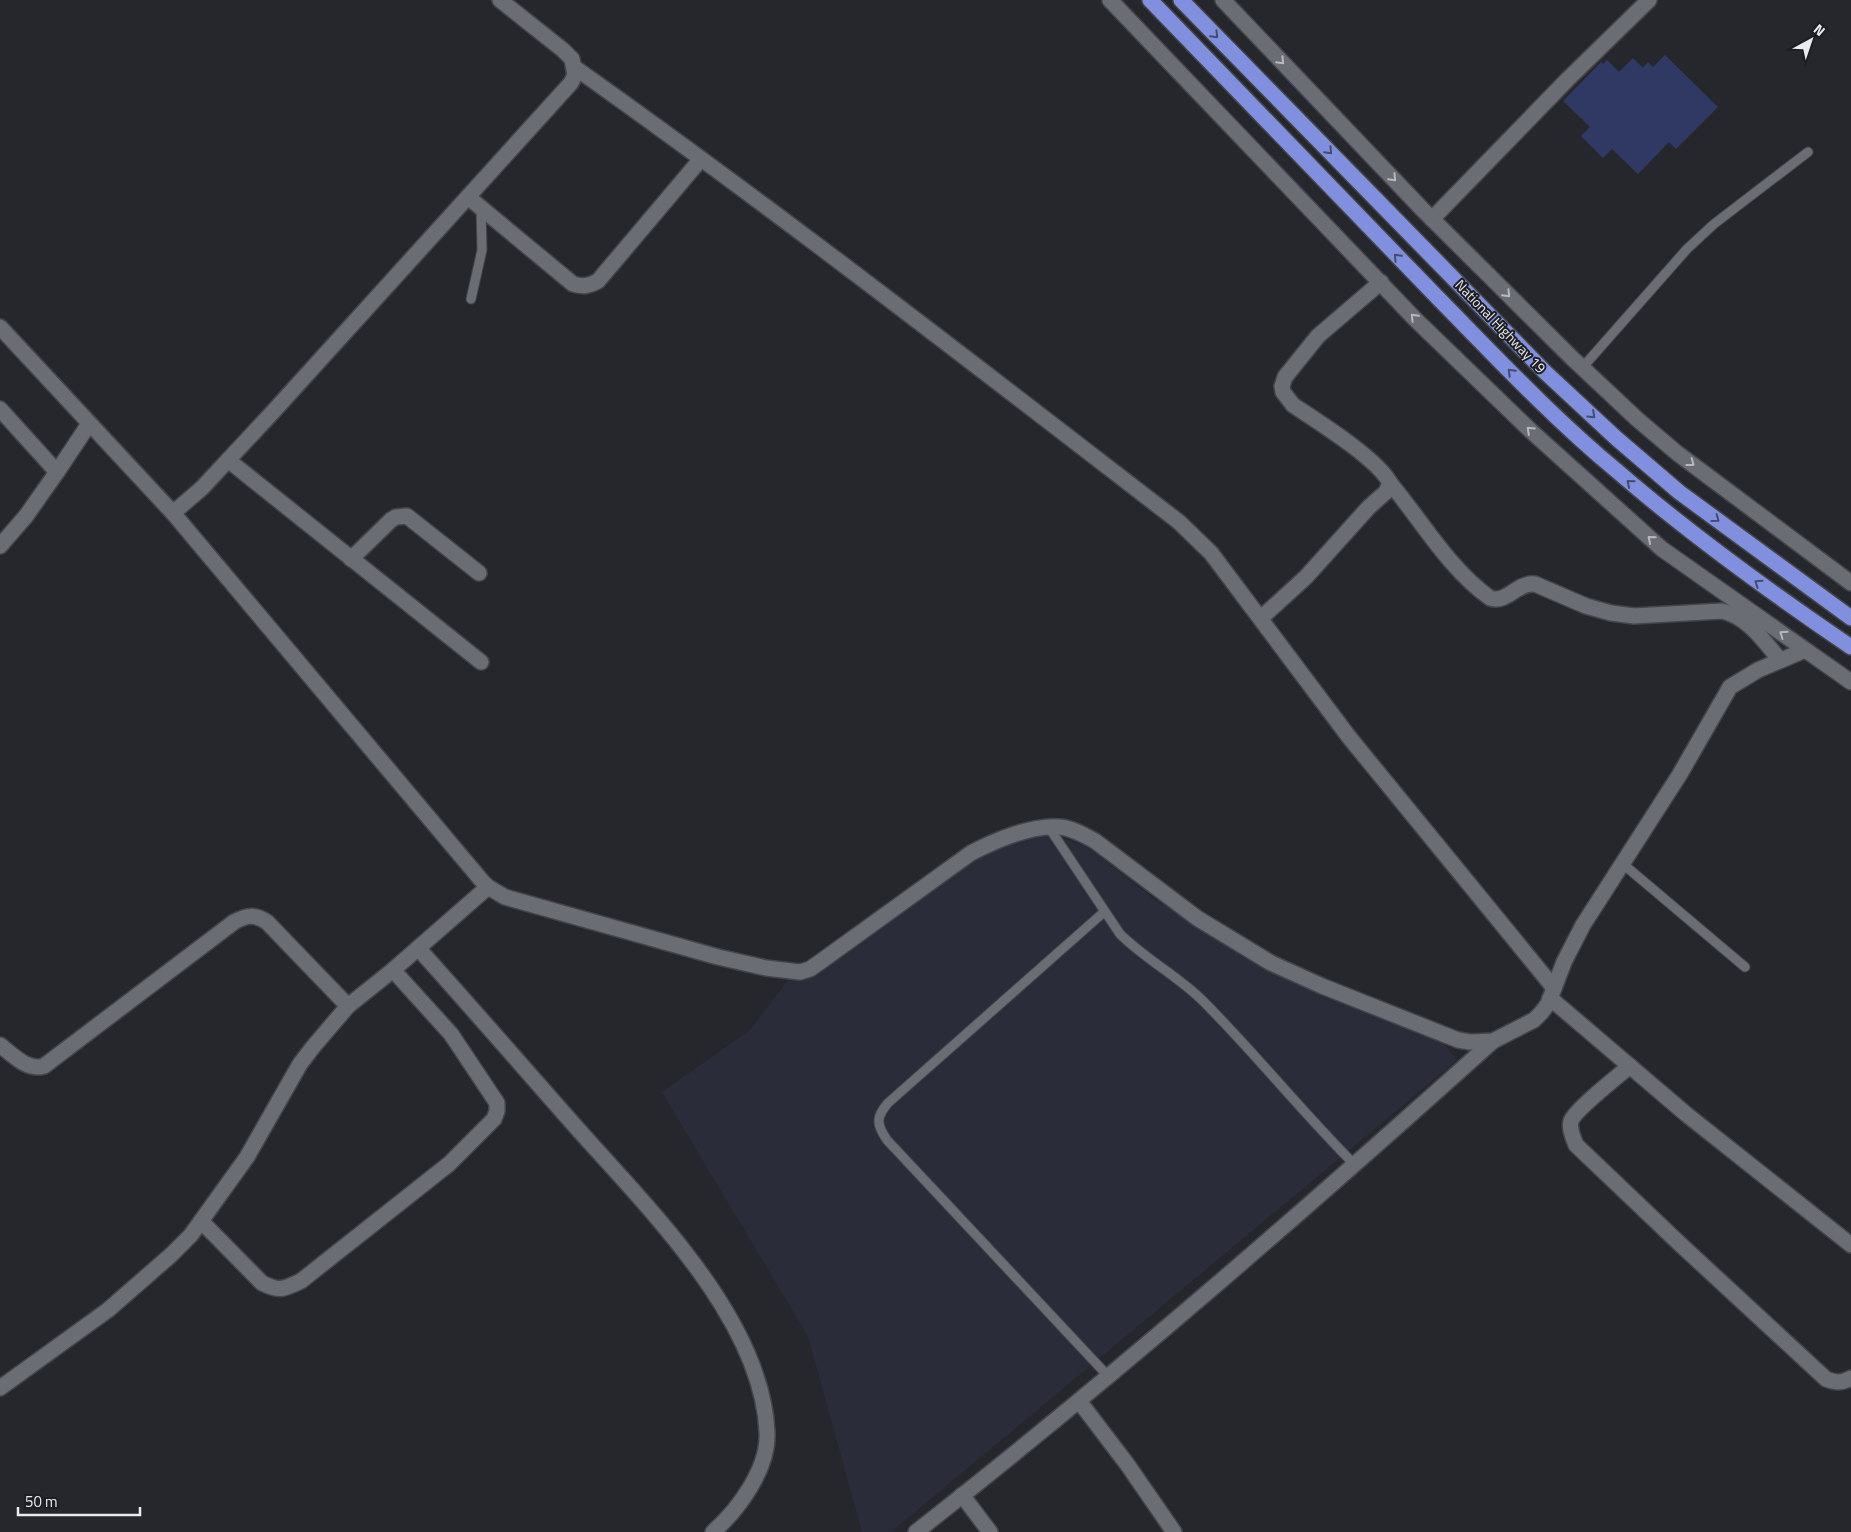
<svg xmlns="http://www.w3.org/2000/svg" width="1851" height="1532" font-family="'Titillium Web',sans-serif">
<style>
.built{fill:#2a2d39}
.building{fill:#303963}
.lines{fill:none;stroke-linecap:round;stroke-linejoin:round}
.service-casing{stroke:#44454a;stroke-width:11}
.minor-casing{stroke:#44454a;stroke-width:18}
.secondary-casing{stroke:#44454a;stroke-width:18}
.trunk-casing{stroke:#44454a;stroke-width:18}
.service{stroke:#6b6d74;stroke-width:9}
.minor{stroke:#6b6d74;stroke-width:15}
.secondary{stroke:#6b6d74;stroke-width:15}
.trunk{stroke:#8090de;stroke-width:15}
.oneway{stroke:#444c6e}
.oneway2{stroke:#b7b9be}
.labels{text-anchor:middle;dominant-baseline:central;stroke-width:4;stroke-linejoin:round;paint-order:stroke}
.street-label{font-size:14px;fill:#eaebef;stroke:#1c1e24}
</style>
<rect width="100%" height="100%" fill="#26272d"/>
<polygon class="built" points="1047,833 1087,847 1154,899 1293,983 1432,1030 1457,1060 891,1532 862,1532 808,1336 662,1092 750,1030 794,972 979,841"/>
<polygon class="building" points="1665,55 1718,107 1676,149 1669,142 1638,174 1612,149 1603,158 1581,136 1590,127 1563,101 1601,62 1603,64 1607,60 1619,72 1633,58 1643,68 1648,62 1653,67"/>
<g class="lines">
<g class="service-casing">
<g id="service">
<polyline points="471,299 482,250 481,208"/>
<polyline points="1582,368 1687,249 1714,224 1808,152"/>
<path d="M 1048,826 L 1120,934 C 1145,959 1178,976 1203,1001 C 1256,1054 1302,1112 1355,1165"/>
<polyline points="1623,864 1745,967"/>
<path d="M 1104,912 L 888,1103 C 876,1117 876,1124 887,1140 L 1108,1376"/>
</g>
</g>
<g class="minor-casing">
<g id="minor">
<path d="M 574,67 C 780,213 979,368 1179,522 L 1211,553 L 1349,737 L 1554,988"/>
<path d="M 468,197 L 573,284 C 583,287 589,286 598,281 L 701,159"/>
<polyline points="1432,219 1567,80 1649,0"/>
<polyline points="0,327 173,513 202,488 271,414 571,83 575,75 572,59 563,50 500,0"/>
<polyline points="0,409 57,472 26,516 0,546"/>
<polyline points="228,460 481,662"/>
<polyline points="57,472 89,424"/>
<path d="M 1390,483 C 1422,521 1449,569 1490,598 C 1507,604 1517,582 1535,584 L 1586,606 L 1611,613 L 1634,616 L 1722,611 C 1748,617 1764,641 1780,660"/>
<path d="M 173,513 L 482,881 L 488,887 L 505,897 L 718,957 L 766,968 L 800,972 L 810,969 L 820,962 L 971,853 C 994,841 1033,824 1060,827 C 1072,828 1084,835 1095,841 L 1197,918 L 1271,963 L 1322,986 L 1458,1040 L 1470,1042 L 1493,1041 L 1534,1020 L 1541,1013 L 1548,1004 L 1564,962 L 1583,925 L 1680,774 L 1730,687 L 1758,670 L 1805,650"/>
<polyline points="351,559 391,520 396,517 407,516 479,573"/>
<path d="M 1261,618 L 1306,577 L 1369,507 L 1386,492 L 1390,483 C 1378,459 1317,421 1293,405 L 1283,392 L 1282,386 L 1285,377 L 1318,336 L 1381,282"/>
<path d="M 418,948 C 471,1007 523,1067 576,1127 C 647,1207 762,1319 767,1432 C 769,1468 739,1509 713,1532"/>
<polyline points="1550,998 1686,1114 1851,1245"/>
<path d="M 0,1045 C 13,1055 27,1071 44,1066 L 234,922 C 247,915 255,914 267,922 L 348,1006 L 393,970 L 488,887"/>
<path d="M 1630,1066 C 1618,1076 1575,1110 1571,1121 C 1569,1129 1573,1137 1576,1145 L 1680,1244 L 1826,1379 C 1836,1383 1842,1383 1851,1378"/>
<path d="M 201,1221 L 262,1283 C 280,1292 284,1289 301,1281 L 449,1164 L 494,1119 L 497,1111 L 497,1103 L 451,1034 L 393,970"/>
<polyline points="0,1388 108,1310 171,1255 191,1235 247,1157 300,1064 313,1047 348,1006"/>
<polyline points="1079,1401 1127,1464 1174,1532"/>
<polyline points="962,1495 990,1532"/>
<path d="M 916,1532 C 1115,1376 1305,1210 1493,1041"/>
</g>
</g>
<g class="secondary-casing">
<g id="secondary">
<polyline points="1110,0 1415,319 1531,431 1662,549 1851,682"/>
<polyline points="1223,0 1423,210 1572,358 1637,419 1677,453 1851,583"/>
</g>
</g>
<g class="trunk-casing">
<g id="trunk">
<path d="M 1150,0 C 1246,99 1341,199 1437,297 C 1496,357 1553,418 1617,471 C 1691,535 1770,592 1851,647"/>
<polyline points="1181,0 1545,372 1616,438 1679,492 1851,618"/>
</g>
</g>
<use href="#service" class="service"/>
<use href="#minor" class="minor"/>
<use href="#secondary" class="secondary"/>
<use href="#trunk" class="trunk"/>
</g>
<defs><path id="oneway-chevron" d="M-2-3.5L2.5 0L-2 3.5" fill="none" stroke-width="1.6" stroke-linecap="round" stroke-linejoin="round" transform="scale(1.25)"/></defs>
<g class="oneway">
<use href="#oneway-chevron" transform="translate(1215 35) rotate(46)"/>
<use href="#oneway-chevron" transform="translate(1329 151) rotate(46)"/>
<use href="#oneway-chevron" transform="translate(1397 257) rotate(-134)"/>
<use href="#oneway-chevron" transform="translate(1511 372) rotate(-135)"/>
<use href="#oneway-chevron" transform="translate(1592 415) rotate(43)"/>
<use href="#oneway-chevron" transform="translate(1630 483) rotate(-140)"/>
<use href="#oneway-chevron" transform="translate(1716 519) rotate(36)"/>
<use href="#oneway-chevron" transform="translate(1758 583) rotate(-145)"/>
</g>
<g class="oneway2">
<use href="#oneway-chevron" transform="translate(1281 61) rotate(46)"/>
<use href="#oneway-chevron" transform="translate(1393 178) rotate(46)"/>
<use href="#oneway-chevron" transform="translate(1507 294) rotate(45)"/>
<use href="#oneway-chevron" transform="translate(1414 317) rotate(-134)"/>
<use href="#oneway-chevron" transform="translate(1530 430) rotate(-137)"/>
<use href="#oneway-chevron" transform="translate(1691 463) rotate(37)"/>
<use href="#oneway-chevron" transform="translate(1651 539) rotate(-140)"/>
<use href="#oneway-chevron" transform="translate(1783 634) rotate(-145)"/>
</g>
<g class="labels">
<g class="street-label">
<text transform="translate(1501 326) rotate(46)">National Highway 19</text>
</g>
</g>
<g transform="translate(1811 40) rotate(40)" stroke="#1c1e24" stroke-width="4" paint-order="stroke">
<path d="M0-4L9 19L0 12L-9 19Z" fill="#eaebef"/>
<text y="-8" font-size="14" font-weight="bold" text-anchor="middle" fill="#eaebef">N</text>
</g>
<path d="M18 1507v8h122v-8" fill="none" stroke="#eaebef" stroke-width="2.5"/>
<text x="25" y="1507" font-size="15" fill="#eaebef" stroke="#1c1e24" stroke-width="4" paint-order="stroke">50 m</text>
</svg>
